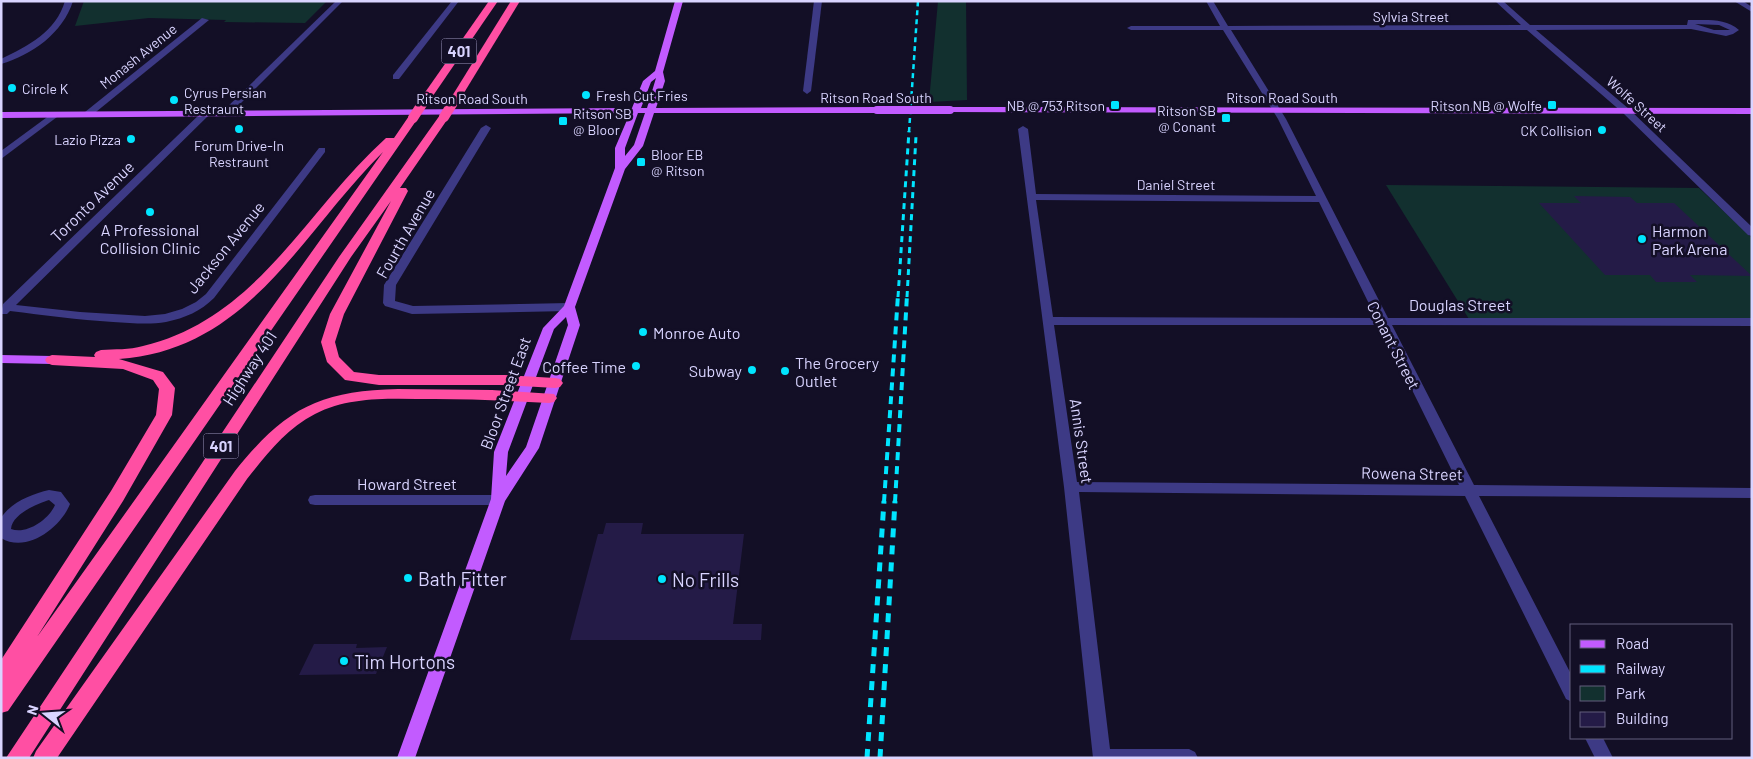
<svg xmlns="http://www.w3.org/2000/svg" width="1753" height="759" font-family="Barlow,sans-serif">
<style>
.green{fill:#12302f}
.building{fill:#241b47}
.lines{fill:none;stroke-linecap:round;stroke-linejoin:round}
.minor{fill:#3d3a85;fill-rule:evenodd}
.major{fill:#c25bff;fill-rule:evenodd}
.highway{fill:#ff4fa3;fill-rule:evenodd}
.rail-far3{stroke:#00e5ff;stroke-width:2.5;stroke-dasharray:5 4;stroke-linecap:butt}
.rail-far2{stroke:#00e5ff;stroke-width:3;stroke-dasharray:6 5;stroke-linecap:butt}
.rail-far1{stroke:#00e5ff;stroke-width:4;stroke-dasharray:8 6;stroke-linecap:butt}
.rail{stroke:#00e5ff;stroke-width:5;stroke-dasharray:9 8;stroke-linecap:butt}
.major-bridge{stroke:#c25bff;stroke-width:8}
.highway-bridge{stroke:#ff4fa3;stroke-width:10}
.poi-dot{fill:#00e5ff;stroke:#130f26;stroke-width:2}
.labels{text-anchor:middle;dominant-baseline:central;stroke-width:5;stroke-linejoin:round;paint-order:stroke}
.far-street-label{font-size:14px;fill:#d9d4ff;stroke:#130f26}
.far-poi-label{font-size:14px;fill:#d9d4ff;stroke:#130f26;text-anchor:start}
.shield{fill:#130f26;stroke:#9e99be;stroke-width:1}
.shield-label{font-size:15px;font-weight:bold;fill:#d9d4ff}
.street-label{font-size:16px;fill:#d9d4ff;stroke:#130f26}
.poi-label{font-size:16px;fill:#d9d4ff;stroke:#130f26;text-anchor:start}
.near-poi-label{font-size:19px;fill:#d9d4ff;stroke:#130f26;text-anchor:start}
</style>
<rect width="100%" height="100%" fill="#130f26"/>
<g class="green">
<polygon points="84,1 327,1 305,23 224,22 226,20 149,18 75,26"/>
<polygon points="938,1 966,1 967,100 929,102"/>
<polygon points="1386,185 1699,188 1752,238 1752,319 1469,319"/>
</g>
<g class="building">
<polygon points="1574,196 1630,197 1637,203 1674,203 1752,276 1690,275 1697,282 1656,282 1650,275 1605,275 1539,203 1581,203"/>
<polygon points="606,523 643,523 641,534 744,534 733,624 762,624 761,640 570,640 598,534 603,534"/>
<polygon points="314,644 357,644 356,648 387,647 376,674 299,675"/>
</g>
<g class="lines">
<g class="minor">
<path d="M 65,1 L 73,1 C 63,33 32,55 1,64 L 1,59 C 28,46 56,32 65,1 Z"/>
<polygon points="336,1 343,1 229,115 223,115 223,111"/>
<polygon points="452,1 459,1 399,79 393,79 393,75"/>
<polygon points="814,1 822,1 811,91 807,94 803,91"/>
<path d="M 1206,1 L 1213,1 L 1228,26 L 1521,25 L 1495,1 L 1503,1 L 1530,25 L 1687,25 L 1688,20 L 1691,20 C 1707,20 1726,18 1739,30 L 1733,34 L 1726,36 L 1691,29 L 1536,30 L 1629,109 L 1752,227 L 1752,236 L 1748,235 L 1623,113 L 1527,30 L 1231,30 L 1286,119 L 1388,318 L 1752,318 L 1752,326 L 1392,325 L 1474,485 L 1752,488 L 1752,498 L 1479,496 L 1572,676 L 1572,702 L 1566,699 L 1465,496 L 1079,492 L 1110,749 L 1189,749 L 1195,752 L 1198,758 L 1093,758 L 1064,487 L 1018,129 L 1023,126 L 1028,129 L 1036,194 L 1316,196 L 1278,119 L 1223,30 L 1131,30 L 1127,28 L 1131,26 L 1220,26 ZM 1695,24 L 1719,25 L 1730,30 L 1714,30 ZM 1036,200 L 1319,202 L 1376,318 L 1053,317 ZM 1054,325 L 1380,325 L 1459,485 L 1077,482 Z"/>
<polygon points="1734,1 1743,1 1752,7 1752,12"/>
<polygon points="202,18 209,20 91,116 85,116 85,112"/>
<path d="M 206,110 L 209,111 L 209,115 L 16,305 L 80,312 L 145,316 L 165,314 L 182,309 L 196,302 L 206,294 L 319,148 L 325,148 L 325,152 L 214,298 C 201,311 185,318 166,322 C 149,325 131,323 113,322 C 78,320 44,315 10,311 L 7,314 L 1,314 L 3,304 L 203,111 Z"/>
<polygon points="54,112 57,113 57,117 1,159 1,151"/>
<polygon points="486,125 491,128 396,285 395,301 413,306 569,303 575,307 569,311 412,314 385,306 383,303 384,285 481,128"/>
<path d="M 49,490 L 61,492 L 70,504 C 61,527 27,554 1,538 L 1,518 C 11,502 32,494 49,490 ZM 49,500 L 55,505 C 49,519 27,535 11,529 C 12,514 37,504 49,500 Z"/>
<polygon points="315,495 498,495 503,496 505,500 503,504 498,505 315,505 310,504 308,500 310,496"/>
<polygon points="1585,738 1603,738 1613,758 1595,758"/>
</g>
<g class="major">
<path d="M 675,1 L 683,1 L 663,72 L 665,81 L 656,108 L 877,107 L 881,110 L 877,113 L 654,113 L 643,146 L 625,169 L 575,307 L 580,325 L 539,448 L 505,501 L 415,758 L 397,758 L 491,499 L 494,452 L 543,328 L 564,306 L 615,168 L 615,148 L 630,113 L 1,118 L 1,112 L 632,108 L 643,81 L 655,71 ZM 656,78 L 647,108 L 641,108 L 651,82 ZM 638,113 L 645,113 L 634,145 L 625,156 L 625,148 ZM 566,317 L 568,325 L 526,447 L 506,476 L 508,452 L 554,329 Z"/>
<polygon points="950,107 1752,108 1752,114 947,112 947,108"/>
<polygon points="1,355 52,356 58,360 52,364 1,363"/>
</g>
<g class="highway">
<polygon points="489,1 498,1 428,103 420,103 419,101"/>
<polygon points="511,1 520,1 459,101 454,104 450,103 449,101"/>
<polygon points="444,114 449,117 400,188 406,188 408,191 344,314 335,342 339,357 354,372 379,375 504,375 555,378 560,379 563,383 560,387 555,388 504,385 379,385 345,380 327,362 321,342 330,314 391,201 351,257 29,758 6,758 339,257 440,115"/>
<path d="M 413,115 L 418,118 L 8,711 L 1,713 L 1,660 L 111,491 L 156,415 L 159,389 L 153,380 L 123,369 L 52,365 L 47,363 L 45,360 L 47,357 L 52,355 L 95,357 L 94,355 L 96,352 L 101,350 C 115,349 129,350 143,346 C 258,318 305,211 386,138 L 394,138 L 409,116 ZM 383,152 L 37,637 L 123,501 L 172,415 L 175,388 L 163,372 L 119,359 C 249,350 301,233 383,152 Z"/>
<path d="M 398,389 L 492,390 L 554,394 L 557,398 L 554,402 L 549,403 C 511,401 473,399 435,399 C 395,399 351,395 315,414 C 286,429 267,454 247,479 L 57,758 L 33,758 L 36,751 L 235,471 C 285,409 318,391 398,389 Z"/>
</g>
<polyline class="rail-far3" points="909,132 918,1"/>
<g class="rail-far2">
<polyline points="898,297 909,131"/>
<polyline points="907,297 916,136"/>
</g>
<g class="rail-far1">
<polyline points="884,502 898,295"/>
<polyline points="895,502 907,295"/>
</g>
<g class="rail">
<polyline points="867,758 884,501"/>
<polyline points="880,758 895,501"/>
</g>
<polyline class="major-bridge" points="877,110 950,110"/>
<g class="highway-bridge">
<polyline points="444,117 454,101"/>
<polyline points="413,118 424,101"/>
</g>
</g>
<g class="poi-dot">
<circle cx="12" cy="88" r="5"/>
<circle cx="586" cy="95" r="5"/>
<circle cx="174" cy="100" r="5"/>
<rect x="1110" y="100" width="10" height="10" rx="2.5"/>
<rect x="1547" y="100" width="10" height="10" rx="2.5"/>
<rect x="1221" y="113" width="10" height="10" rx="2.5"/>
<rect x="558" y="116" width="10" height="10" rx="2.5"/>
<circle cx="239" cy="129" r="5"/>
<circle cx="1602" cy="130" r="5"/>
<circle cx="131" cy="139" r="5"/>
<rect x="636" y="157" width="10" height="10" rx="2.5"/>
<circle cx="150" cy="212" r="5"/>
<circle cx="1642" cy="239" r="5"/>
<circle cx="643" cy="332" r="5"/>
<circle cx="636" cy="366" r="5"/>
<circle cx="752" cy="370" r="5"/>
<circle cx="785" cy="371" r="5"/>
<circle cx="408" cy="578" r="5"/>
<circle cx="662" cy="579" r="5"/>
<circle cx="344" cy="661" r="5"/>
</g>
<g class="labels">
<g class="far-street-label">
<text x="1411" y="16">Sylvia Street</text>
<text transform="translate(138 56) rotate(-39)">Monash Avenue</text>
<text x="876" y="97">Ritson Road South</text>
<text x="1282" y="97">Ritson Road South</text>
<text x="472" y="98">Ritson Road South</text>
<text transform="translate(1637 104) rotate(42)">Wolfe Street</text>
<text x="1176" y="184">Daniel Street</text>
</g>
<g class="far-poi-label">
<text x="22" y="88">Circle K</text>
<text x="184" y="92">Cyrus Persian<tspan x="184" dy="16">Restraunt</tspan></text>
<text x="596" y="95">Fresh Cut Fries</text>
<text x="1105" y="105" text-anchor="end">NB @ 753 Ritson</text>
<text x="1542" y="105" text-anchor="end">Ritson NB @ Wolfe</text>
<text x="1216" y="110" text-anchor="end">Ritson SB<tspan x="1216" dy="16">@ Conant</tspan></text>
<text x="573" y="113">Ritson SB<tspan x="573" dy="16">@ Bloor</tspan></text>
<text x="1592" y="130" text-anchor="end">CK Collision</text>
<text x="121" y="139" text-anchor="end">Lazio Pizza</text>
<text x="239" y="145" text-anchor="middle">Forum Drive-In<tspan x="239" dy="16">Restraunt</tspan></text>
<text x="651" y="154">Bloor EB<tspan x="651" dy="16">@ Ritson</tspan></text>
</g>
<g class="shield">
<rect x="441.5" y="38.5" width="35" height="25" rx="4"/>
<rect x="203.5" y="433.5" width="35" height="25" rx="4"/>
</g>
<g class="shield-label">
<text x="459" y="51">401</text>
<text x="221" y="446">401</text>
</g>
<g class="street-label">
<text transform="translate(92 201) rotate(-44)">Toronto Avenue</text>
<text transform="translate(405 233) rotate(-60)">Fourth Avenue</text>
<text transform="translate(225 247) rotate(-51)">Jackson Avenue</text>
<text x="1460" y="304">Douglas Street</text>
<text transform="translate(1394 345) rotate(63)">Conant Street</text>
<text transform="translate(249 368) rotate(-57)">Highway 401</text>
<text transform="translate(505 393) rotate(-70)">Bloor Street East</text>
<text transform="translate(1082 441) rotate(82)">Annis Street</text>
<text transform="translate(1412 473) rotate(1)">Rowena Street</text>
<text x="407" y="483">Howard Street</text>
</g>
<g class="poi-label">
<text x="150" y="229" text-anchor="middle">A Professional<tspan x="150" dy="18">Collision Clinic</tspan></text>
<text x="1652" y="230">Harmon<tspan x="1652" dy="18">Park Arena</tspan></text>
<text x="653" y="332">Monroe Auto</text>
<text x="795" y="362">The Grocery<tspan x="795" dy="18">Outlet</tspan></text>
<text x="626" y="366" text-anchor="end">Coffee Time</text>
<text x="742" y="370" text-anchor="end">Subway</text>
</g>
<g class="near-poi-label">
<text x="418" y="578">Bath Fitter</text>
<text x="672" y="579">No Frills</text>
<text x="354" y="661">Tim Hortons</text>
</g>
</g>
<rect width="1753" height="759" fill="none" stroke="#d9d4ff" stroke-width="5"/>
<rect x="1570" y="624" width="162" height="115" fill="#130f26" stroke="#625e7d"/>
<rect x="1580" y="640" width="25" height="8" fill="#c25bff" stroke="#625e7d"/>
<text x="1616" y="649" font-size="15" fill="#d9d4ff">Road</text>
<rect x="1580" y="665" width="25" height="8" fill="#00e5ff" stroke="#625e7d"/>
<text x="1616" y="674" font-size="15" fill="#d9d4ff">Railway</text>
<rect x="1580" y="686" width="25" height="15" fill="#12302f" stroke="#625e7d"/>
<text x="1616" y="699" font-size="15" fill="#d9d4ff">Park</text>
<rect x="1580" y="712" width="25" height="15" fill="#241b47" stroke="#625e7d"/>
<text x="1616" y="724" font-size="15" fill="#d9d4ff">Building</text>
<g transform="translate(45 714) rotate(287)" stroke="#130f26" stroke-width="4" paint-order="stroke">
<path d="M0-4L9 19L0 12L-9 19Z" fill="#d9d4ff"/>
<text y="-8" font-size="14" font-weight="bold" text-anchor="middle" fill="#d9d4ff">N</text>
</g>
</svg>
